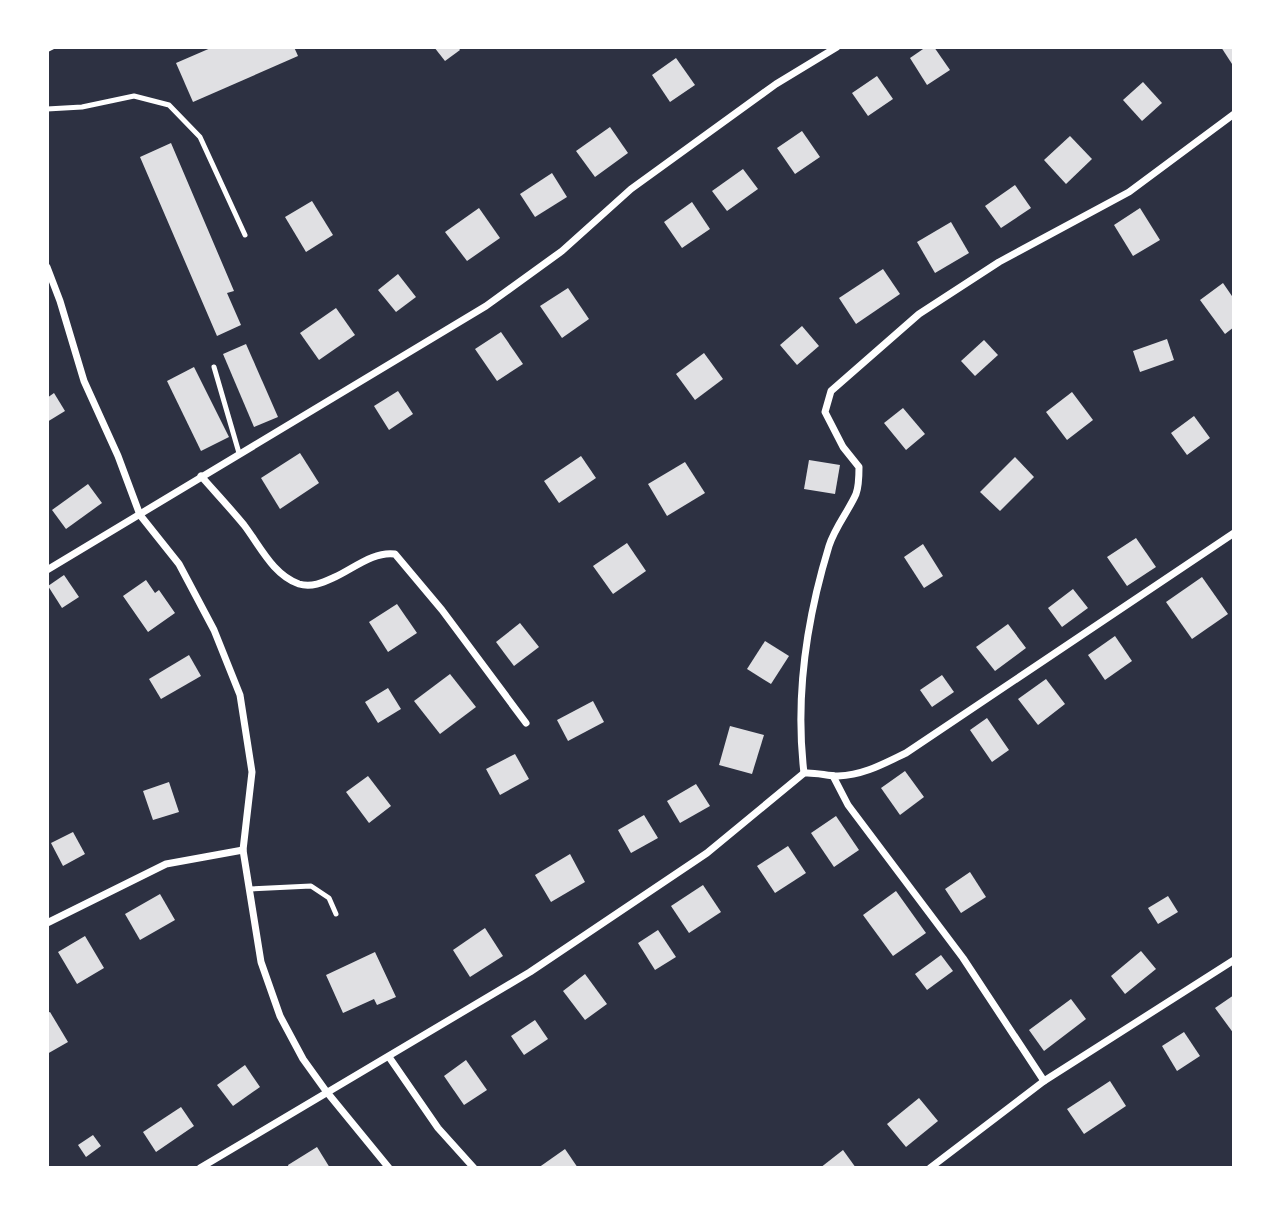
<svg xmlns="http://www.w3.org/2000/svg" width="1281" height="1215" font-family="'PT Serif',serif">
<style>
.building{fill:#e0e0e3}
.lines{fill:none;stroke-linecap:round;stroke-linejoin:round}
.path{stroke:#fff;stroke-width:4.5}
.service{stroke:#fff;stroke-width:5}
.minor{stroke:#fff;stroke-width:7}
</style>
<rect width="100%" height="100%" fill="#2d3142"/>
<g class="building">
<polygon points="213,47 294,47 298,56 193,102 176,63"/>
<polygon points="434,47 458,47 460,50 445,61"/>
<polygon points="926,47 934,47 950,70 927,85 910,58"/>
<polygon points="1221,47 1234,47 1234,67"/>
<polygon points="676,58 695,85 670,102 652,75"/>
<polygon points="877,76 893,99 868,116 852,93"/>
<polygon points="1143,82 1162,103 1142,121 1123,100"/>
<polygon points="610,127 628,153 595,177 576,151"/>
<polygon points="802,131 820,157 795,174 777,148"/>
<polygon points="1070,136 1092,159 1066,184 1044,160"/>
<polygon points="171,143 234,291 227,293 241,325 217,336 140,157"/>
<polygon points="743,169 758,189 727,211 712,191"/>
<polygon points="552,173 567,197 535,217 520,194"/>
<polygon points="1015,185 1031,208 1001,228 985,206"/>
<polygon points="312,201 333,235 306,252 285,217"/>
<polygon points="692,202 710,229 682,248 664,222"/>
<polygon points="479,208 500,238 467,261 445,232"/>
<polygon points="1140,208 1160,240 1133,256 1114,225"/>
<polygon points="951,222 969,253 935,273 917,242"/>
<polygon points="883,269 900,294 856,324 839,298"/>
<polygon points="398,274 416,297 396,312 378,290"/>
<polygon points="1223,283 1234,299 1234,327 1225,334 1200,300"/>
<polygon points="568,288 589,319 562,338 540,306"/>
<polygon points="336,308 355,335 319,360 300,333"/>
<polygon points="802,326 819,346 797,365 780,345"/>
<polygon points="501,332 523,364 497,381 475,349"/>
<polygon points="1167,339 1174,360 1140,372 1133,351"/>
<polygon points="984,340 998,355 975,376 961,361"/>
<polygon points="246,344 278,417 254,427 223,354"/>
<polygon points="704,353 723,379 695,400 676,374"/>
<polygon points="194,367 229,437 201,451 167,381"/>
<polygon points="398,391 413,414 389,430 374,406"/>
<polygon points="1072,392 1093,420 1067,440 1046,412"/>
<polygon points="54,393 65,411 47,422 47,398"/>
<polygon points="903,408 925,434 906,450 884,423"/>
<polygon points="1194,416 1210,438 1187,455 1171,433"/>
<polygon points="300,453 319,483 280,509 261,478"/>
<polygon points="581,456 596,478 559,503 544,481"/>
<polygon points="1015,457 1034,477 1000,511 980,492"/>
<polygon points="809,460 840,465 835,494 804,489"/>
<polygon points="685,462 705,493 667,516 648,484"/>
<polygon points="88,484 102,503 66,529 52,510"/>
<polygon points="1136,538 1156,567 1127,586 1107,557"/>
<polygon points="627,543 646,571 613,594 593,566"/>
<polygon points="923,544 943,576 924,588 904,557"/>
<polygon points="64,575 79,597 62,608 48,586"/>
<polygon points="1202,577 1228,614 1192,639 1166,602"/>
<polygon points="146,580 155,593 159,590 175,613 148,632 123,596"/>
<polygon points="1073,589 1088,608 1062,627 1048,608"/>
<polygon points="397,604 417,633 388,652 369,622"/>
<polygon points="520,623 539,647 514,666 496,642"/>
<polygon points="1008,624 1026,648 995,671 976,647"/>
<polygon points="1115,636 1132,661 1105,680 1088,655"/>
<polygon points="765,641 789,656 771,684 747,669"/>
<polygon points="189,655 201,676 161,699 149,679"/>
<polygon points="450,674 476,707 440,734 414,701"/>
<polygon points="942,675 954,692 932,707 920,690"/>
<polygon points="1046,679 1065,704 1038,725 1018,699"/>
<polygon points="388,688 401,709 378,723 365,702"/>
<polygon points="593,701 604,722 568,741 557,720"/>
<polygon points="987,718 1009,750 992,762 970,730"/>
<polygon points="730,726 764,735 752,774 719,765"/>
<polygon points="515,754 529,779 500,795 486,769"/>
<polygon points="905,771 924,797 900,815 881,788"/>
<polygon points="368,776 391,806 369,823 346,792"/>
<polygon points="169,782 179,812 153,820 143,791"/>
<polygon points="696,784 710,806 680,823 667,801"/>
<polygon points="644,815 658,838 631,853 618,830"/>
<polygon points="836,816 859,850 834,867 811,833"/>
<polygon points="73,832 85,854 63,866 51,843"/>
<polygon points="788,846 806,873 775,893 757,866"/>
<polygon points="570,854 585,882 551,902 535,875"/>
<polygon points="970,872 986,897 961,913 945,889"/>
<polygon points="703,885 721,912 689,933 671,906"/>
<polygon points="896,891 926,933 893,956 863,915"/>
<polygon points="160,894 175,920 140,940 125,914"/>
<polygon points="1168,896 1178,912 1158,924 1148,908"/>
<polygon points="485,928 503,956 470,977 453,950"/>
<polygon points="658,930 676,957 655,970 638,943"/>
<polygon points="85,936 104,968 77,984 58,952"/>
<polygon points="1141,951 1156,969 1125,994 1111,976"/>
<polygon points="375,952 396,997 377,1005 374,999 343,1013 326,975"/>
<polygon points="941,955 953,971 927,990 915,974"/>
<polygon points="585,974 607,1004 585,1020 563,991"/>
<polygon points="1234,995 1234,1034 1215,1008"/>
<polygon points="1071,999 1086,1019 1044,1051 1029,1030"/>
<polygon points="50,1012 68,1042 47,1054 47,1013"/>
<polygon points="535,1020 548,1039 524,1055 511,1036"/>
<polygon points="1184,1032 1200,1056 1177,1071 1162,1046"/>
<polygon points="466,1060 487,1090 464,1105 444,1076"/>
<polygon points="245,1065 260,1087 233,1106 217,1085"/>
<polygon points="1110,1081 1126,1106 1084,1134 1067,1109"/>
<polygon points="919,1098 938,1121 906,1147 887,1124"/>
<polygon points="181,1107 194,1126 156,1152 143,1132"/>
<polygon points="93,1135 101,1146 86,1157 78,1145"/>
<polygon points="317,1147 330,1168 289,1168 288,1165"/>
<polygon points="565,1149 578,1168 538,1168"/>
<polygon points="843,1150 856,1168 820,1168"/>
</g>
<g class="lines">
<polyline class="path" points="47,50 53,47"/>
<g class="service">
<polyline points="47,109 82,107 134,96 169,105 200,137 245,235"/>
<polyline points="214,367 239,453"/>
<polyline points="249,889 311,886 329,898 336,914"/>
</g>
<g class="minor">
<polyline points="47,267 60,301 84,381 118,456 140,515 179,564 214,630 240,695 252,772 243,850 261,962 280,1016 303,1059 326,1091 389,1168"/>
<path d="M 201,476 C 215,492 230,508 244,525 C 260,546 273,575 299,584 C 312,588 324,582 335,577 C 354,568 374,551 395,554 L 442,610 L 526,723"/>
<polyline points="47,570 486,306 562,251 631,189 776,84 837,47"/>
<path d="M 804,773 C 795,698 807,618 829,546 C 835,527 848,512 856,494 C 859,486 859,476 859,467 L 843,447 L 825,412 L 831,391 L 919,314 L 999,262 L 1129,192 L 1234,114"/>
<polyline points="833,776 848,805 963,958 1044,1081"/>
<polyline points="47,923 166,864 243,850"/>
<polyline points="389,1057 438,1128 474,1168"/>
<path d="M 200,1168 L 530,972 L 707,853 L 804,773 C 816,772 827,776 838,776 C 864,775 883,764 906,753 L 1234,533"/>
<polyline points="930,1168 1044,1081 1234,960"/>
</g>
</g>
<rect width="1281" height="1215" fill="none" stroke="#ffffff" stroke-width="98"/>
</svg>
